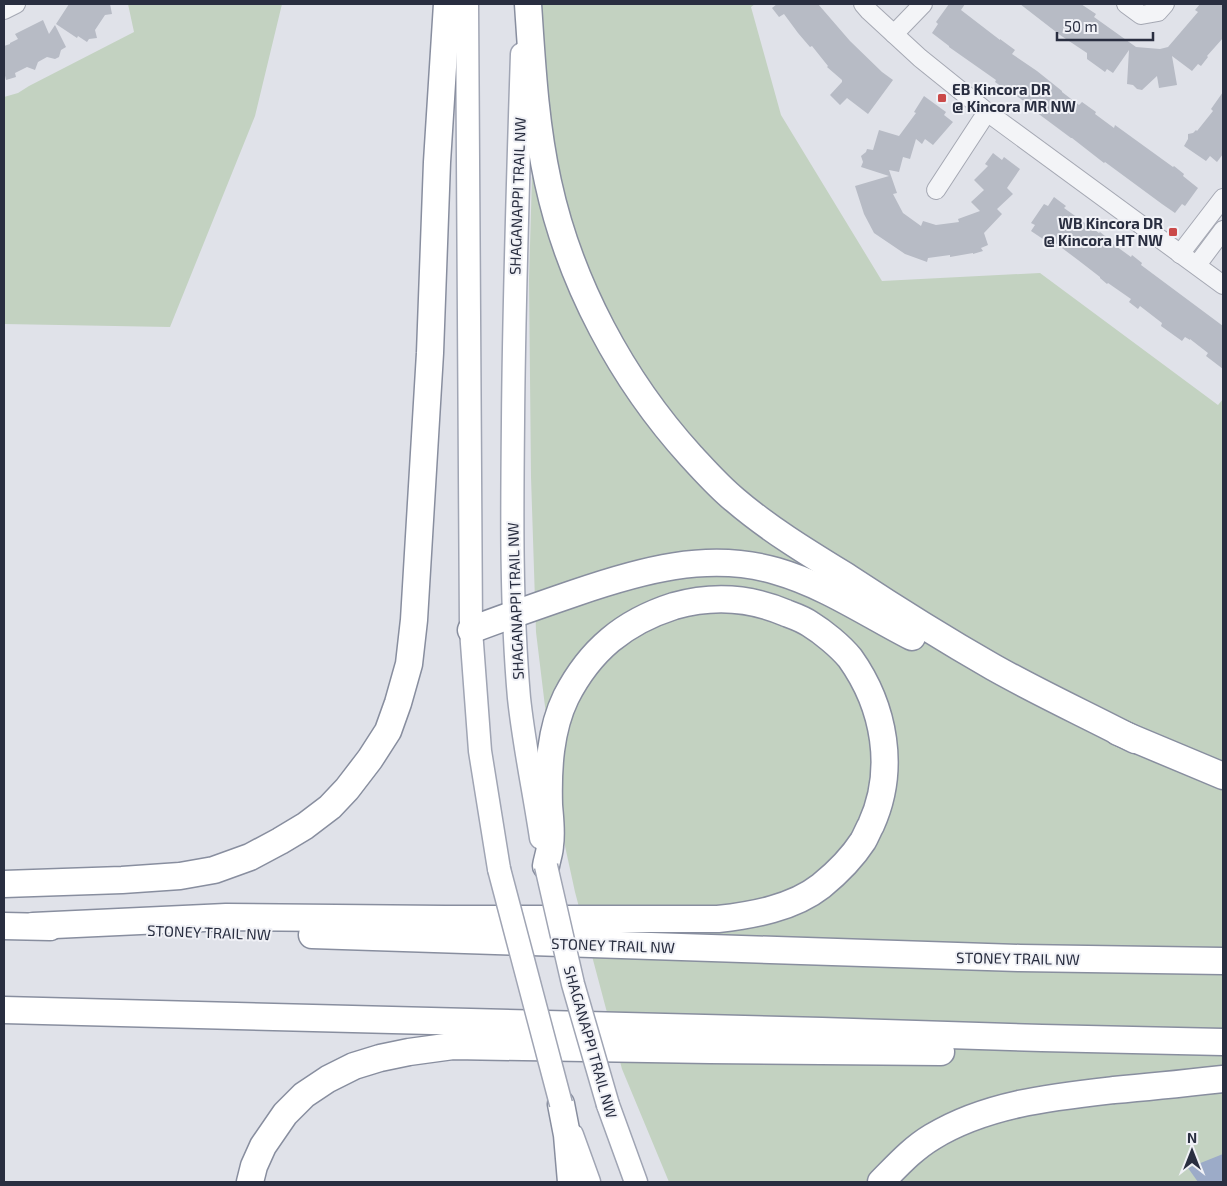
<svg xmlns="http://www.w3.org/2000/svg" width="1227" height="1186" font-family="'Exo 2',sans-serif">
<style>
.green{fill:#c3d2c1}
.water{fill:#9cabc8}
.building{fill:#b7bbc5}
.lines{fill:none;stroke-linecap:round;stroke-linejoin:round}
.minor-casing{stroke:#a5a8b3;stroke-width:20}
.major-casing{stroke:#a0a5b4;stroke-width:25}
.highway-casing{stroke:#888e9f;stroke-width:29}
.minor{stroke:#f3f4f7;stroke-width:18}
.major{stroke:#fff;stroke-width:22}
.highway{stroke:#fff;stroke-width:26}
.major-bridge-casing{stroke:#a0a5b4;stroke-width:25;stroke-linecap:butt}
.major-bridge{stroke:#fff;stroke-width:22}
.poi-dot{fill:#ca4949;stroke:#f0f1f6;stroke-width:2}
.labels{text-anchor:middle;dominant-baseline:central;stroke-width:4;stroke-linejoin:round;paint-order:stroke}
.poi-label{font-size:15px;font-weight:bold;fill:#292e40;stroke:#f0f1f6;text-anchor:start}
.street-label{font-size:15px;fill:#292e40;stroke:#f0f1f6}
</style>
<rect width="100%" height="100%" fill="#e0e2e9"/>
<g class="green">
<polygon points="128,4 282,4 255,116 170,327 4,324 4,97 18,93 29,86 134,32"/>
<polygon points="537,4 755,4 751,7 781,115 882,281 1040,273 1218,405 1223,399 1223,1182 669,1182 622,1069 575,892 558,814 536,632 531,477 529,280"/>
</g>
<polygon class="water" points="1223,1154 1223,1182 1198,1182 1188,1168"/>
<g class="building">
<polygon points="69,4 110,4 112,14 105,15 95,30 97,38 89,39 87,42 78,36 77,38 56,24"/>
<polygon points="777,4 818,4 850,41 882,72 893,80 868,114 847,98 840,105 830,95 842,82 842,80 827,67 828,66 812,46 810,47 798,33 784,14 779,17 772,8"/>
<polygon points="949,4 965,4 961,10 1000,40 1000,39 1015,50 1012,54 1037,71 1062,91 1062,92 1079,105 1082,102 1096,112 1095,114 1114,128 1115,125 1173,167 1174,166 1184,174 1183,176 1198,188 1185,206 1182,204 1175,213 1162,204 1105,162 1104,163 1072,138 1071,138 1028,106 1029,105 1006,88 1005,89 995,82 996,80 949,47 949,46 932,33 938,24 936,22"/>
<polygon points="1020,4 1081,4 1096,14 1094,17 1136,47 1160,49 1168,47 1198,12 1195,10 1200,4 1223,4 1223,38 1207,56 1208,57 1201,66 1198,64 1192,71 1172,56 1177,85 1159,88 1157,76 1142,90 1137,89 1133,85 1127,84 1129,50 1113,73 1107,69 1105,72 1087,59 1087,53 1060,35"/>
<polygon points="43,20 49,34 55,25 66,47 61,50 59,57 55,59 47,57 38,62 35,70 27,67 15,73 16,77 6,80 4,71 4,46 10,44 10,43 18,39 15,34"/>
<polygon points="1223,92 1223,154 1217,162 1210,156 1206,161 1184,146 1188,139 1188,134 1193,133 1196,130 1197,131 1213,111 1211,109"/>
<polygon points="924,96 946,112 944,115 953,122 933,145 925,139 922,144 916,139 910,159 903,157 899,172 889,170 897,193 893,194 903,213 921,226 923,221 936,225 959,222 958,219 980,211 971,202 984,190 974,180 988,166 985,164 993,153 1002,160 1004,157 1020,169 1007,188 1013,194 997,209 1002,214 984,233 988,245 981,248 983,251 973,254 973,253 950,257 950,255 928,258 927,262 905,254 874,233 864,214 855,186 889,176 861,167 863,162 861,156 866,152 867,149 873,150 879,130 899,136 916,113 914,112"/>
<polygon points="1054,197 1066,206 1064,208 1099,233 1100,232 1110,240 1109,241 1131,257 1132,255 1142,263 1141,265 1223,326 1223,369 1206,356 1208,353 1190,339 1190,340 1185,337 1182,341 1161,326 1162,323 1140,306 1138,309 1129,302 1131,299 1108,283 1107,284 1100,278 1100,277 1078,260 1054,242 1052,245 1031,231 1035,225 1031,223 1044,204 1048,206"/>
</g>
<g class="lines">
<g class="minor-casing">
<g id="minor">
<polyline points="863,4 869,11 920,58 987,112 1223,285"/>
<polyline points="1126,4 1141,15 1158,12 1165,4"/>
<polyline points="4,10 16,4"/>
<polyline points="894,34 923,4"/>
<polyline points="936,190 987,112"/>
<polyline points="1180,254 1223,198"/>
<polyline points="1197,265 1223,230"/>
</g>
</g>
<g class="major-casing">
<g id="major">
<polyline points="467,4 471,630 480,751 499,869"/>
<path d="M 522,54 C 518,177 514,299 513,421 C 512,513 511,606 519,698 C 524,745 534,791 541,838"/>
<polyline points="608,1105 636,1182"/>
<polyline points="572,1135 589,1182"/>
</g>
</g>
<g class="highway-casing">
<g id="highway">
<path d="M 528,4 C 532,63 535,123 548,182 C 570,283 622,380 691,456 C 705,471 719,487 735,500 C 770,530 810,554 849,578 C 896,609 944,639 993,667 C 1039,693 1087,715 1135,740"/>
<path d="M 471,630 C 505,617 540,605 575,593 C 639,571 708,551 776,571 C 825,585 867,614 912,637"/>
<polyline points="1118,732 1223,776"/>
<polyline points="4,884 122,880 180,876 214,870 250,857 280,841 305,826 330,807 347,789 370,759 388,731 398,703 409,664 414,620 430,353 437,162 447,4"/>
<polyline points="4,926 50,927"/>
<path d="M 33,926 L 226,917 L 445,919 L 718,919 C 753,915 793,908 821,886 C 837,873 852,858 863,841 C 866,836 868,830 871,825 C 896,770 885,707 850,658 C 840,646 823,632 810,624 C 803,619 794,616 786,613 C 749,597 713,595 674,606 C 624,622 590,650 566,697 C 550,730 548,769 549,805 C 550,818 552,832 550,845 C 550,852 547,859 546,866"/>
<polyline points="312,935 1020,958 1223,961"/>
<polyline points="4,1010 822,1031 1042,1038 1223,1042"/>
<polyline points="561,1104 567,1135 571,1182"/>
<polyline points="250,1182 254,1166 263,1146 285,1114 304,1095 328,1079 354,1066 380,1058 409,1052 453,1046 710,1050 941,1052"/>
<path d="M 881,1182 C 897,1166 912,1149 932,1137 C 986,1104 1052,1097 1114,1090 C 1150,1087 1187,1083 1223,1079"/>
</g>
</g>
<use href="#minor" class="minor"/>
<use href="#major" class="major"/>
<use href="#highway" class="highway"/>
<g class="major-bridge-casing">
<g id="major-bridge">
<polyline points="546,866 573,984 608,1105"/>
<polyline points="499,869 561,1104"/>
</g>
</g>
<use href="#major-bridge" class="major-bridge"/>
</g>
<g class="poi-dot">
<rect x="937" y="93" width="10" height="10" rx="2.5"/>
<rect x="1168" y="227" width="10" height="10" rx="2.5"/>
</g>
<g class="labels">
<g class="poi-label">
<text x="952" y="89">EB Kincora DR<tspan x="952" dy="17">@ Kincora MR NW</tspan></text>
<text x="1163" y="223" text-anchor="end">WB Kincora DR<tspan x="1163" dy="17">@ Kincora HT NW</tspan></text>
</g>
<g class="street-label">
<text transform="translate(517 196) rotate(-88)">SHAGANAPPI TRAIL NW</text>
<text transform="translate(515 601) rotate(-92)">SHAGANAPPI TRAIL NW</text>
<text transform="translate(209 932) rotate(2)">STONEY TRAIL NW</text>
<text transform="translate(613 945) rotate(2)">STONEY TRAIL NW</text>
<text transform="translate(1018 958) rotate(1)">STONEY TRAIL NW</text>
<text transform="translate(591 1042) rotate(74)">SHAGANAPPI TRAIL NW</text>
</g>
</g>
<rect width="1227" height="1186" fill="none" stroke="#292e40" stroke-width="10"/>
<g transform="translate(1192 1151)" stroke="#f0f1f6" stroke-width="4" paint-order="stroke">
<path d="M0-4L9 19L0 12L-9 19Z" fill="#292e40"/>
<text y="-8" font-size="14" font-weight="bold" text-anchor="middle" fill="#292e40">N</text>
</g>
<path d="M1057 32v8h96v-8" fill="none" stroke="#292e40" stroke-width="2.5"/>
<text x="1064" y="32" font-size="15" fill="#292e40" stroke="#f0f1f6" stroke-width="4" paint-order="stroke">50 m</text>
</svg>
